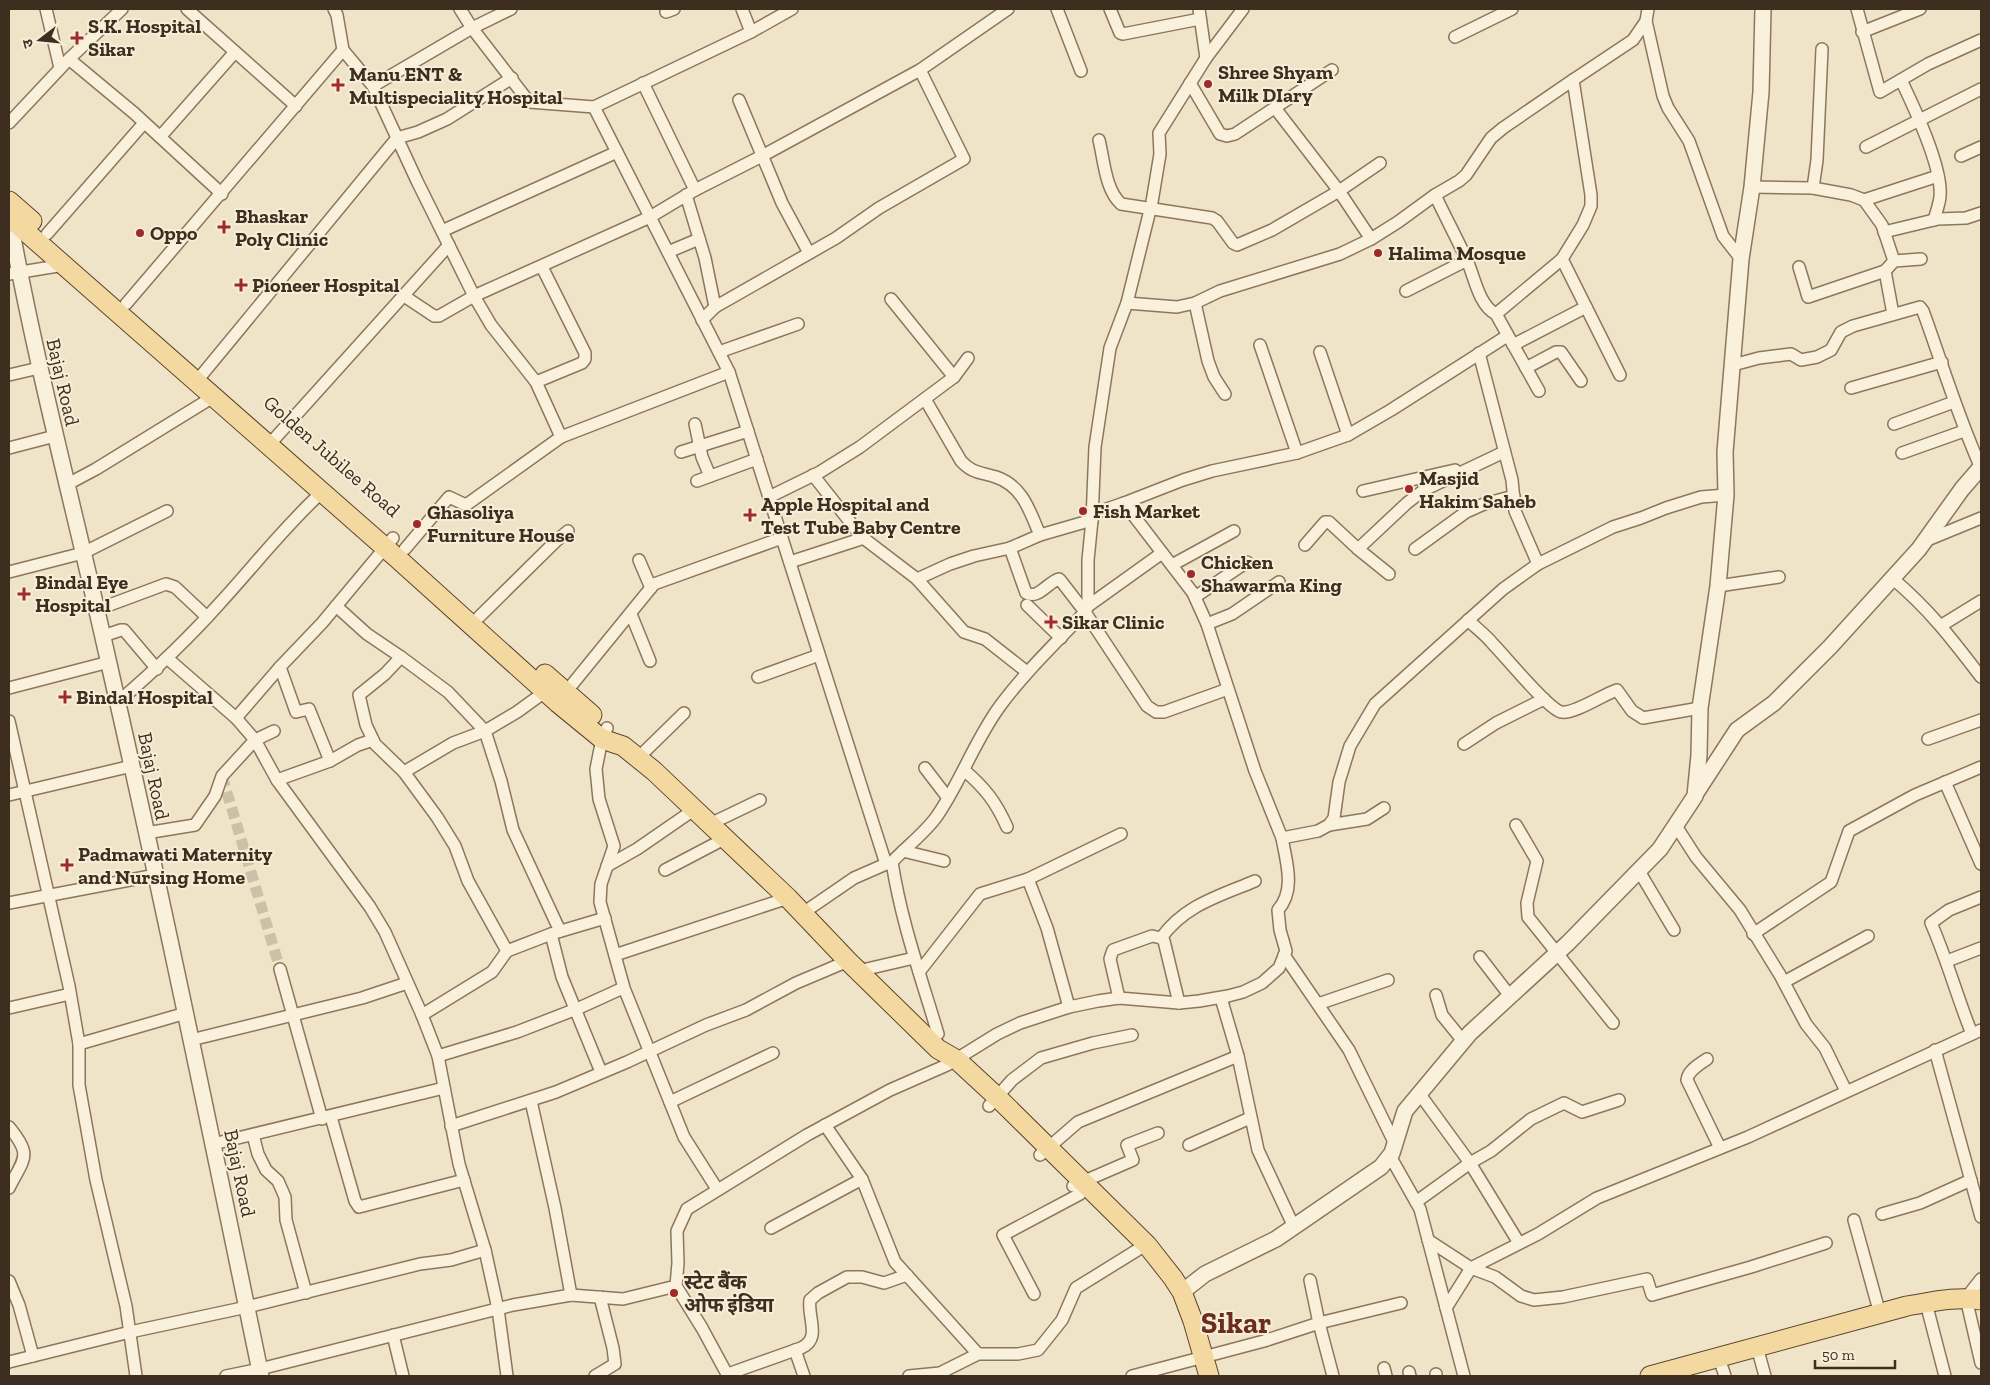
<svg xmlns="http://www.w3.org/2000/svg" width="1990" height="1385" font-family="'Zilla Slab','Noto Sans Devanagari',serif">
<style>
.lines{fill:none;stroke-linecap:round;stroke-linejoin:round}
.minor-tunnel{stroke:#ccc0a6;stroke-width:11;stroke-dasharray:11 5.5;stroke-linecap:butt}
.minor-casing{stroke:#8d765c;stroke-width:14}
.tertiary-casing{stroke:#8d765c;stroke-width:18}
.primary-casing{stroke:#5b4430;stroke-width:21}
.minor{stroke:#faf1dc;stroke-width:11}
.tertiary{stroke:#faf1dc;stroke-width:15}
.primary{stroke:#f3d9a0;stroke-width:19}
.poi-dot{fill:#9e2a2b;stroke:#f7eed8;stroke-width:2}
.labels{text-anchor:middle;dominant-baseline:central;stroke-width:4;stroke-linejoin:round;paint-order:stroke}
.poi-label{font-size:20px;font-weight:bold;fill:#3d2e20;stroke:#f7eed8;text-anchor:start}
.street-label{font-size:20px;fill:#3d2e20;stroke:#f7eed8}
.town-label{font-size:30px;font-weight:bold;fill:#6b2e1e;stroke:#f7eed8}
</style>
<rect width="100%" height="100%" fill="#f0e4c8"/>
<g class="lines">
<polyline class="minor-tunnel" points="222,776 280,969"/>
<g class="minor-casing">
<g id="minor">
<polyline points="46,9 60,68"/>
<polyline points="187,9 296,106"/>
<polyline points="334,9 337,15 343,50 373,86 417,181 474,296 491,325 536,382 561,437 729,372 594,107"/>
<polyline points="460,9 472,28 529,102 594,107 751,32 742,9"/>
<polyline points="1057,9 1081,71"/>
<polyline points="1110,9 1120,33 1123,34 1200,19"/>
<polyline points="1199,9 1206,58"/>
<polyline points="1857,9 1880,92 1928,64 1981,40"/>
<polyline points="666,12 674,9"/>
<polyline points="1646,21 1663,96 1668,108 1689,141 1723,236 1741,259"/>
<polyline points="751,32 792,9"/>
<polyline points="1862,32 1920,9"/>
<polyline points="1455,37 1512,9"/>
<polyline points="69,59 134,113 222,194"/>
<path d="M 1901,80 C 1914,107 1943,168 1940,197 C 1939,205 1936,213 1934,220"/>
<polyline points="1190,83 1220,134 1227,136 1235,134 1332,70"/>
<polyline points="373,86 472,28 511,9"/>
<polyline points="739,100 782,203 809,253"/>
<polyline points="1275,108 1339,191 1371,239"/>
<polyline points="9,123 69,59 122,9"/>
<polyline points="160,137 235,52"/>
<path d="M 1099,140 C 1104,160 1105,189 1121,204 L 1212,218 L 1217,221 L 1233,243 L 1237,245 L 1272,230 L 1339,191 L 1380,163"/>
<polyline points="1866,147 1981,89"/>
<polyline points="1961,156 1981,147"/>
<polyline points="1752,187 1813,188 1851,195 1864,200 1882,225 1894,261"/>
<polyline points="1813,188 1817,160 1822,49"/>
<polyline points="695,190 762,156 920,70 1008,9"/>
<polyline points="686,195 705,258 715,307"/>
<path d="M 1435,195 C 1445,216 1456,237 1466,258 C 1474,274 1478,305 1496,314 L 1539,391"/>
<polyline points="1864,200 1938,176"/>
<polyline points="442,231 617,152"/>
<polyline points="1884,232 1938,219 1966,218 1981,213"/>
<polyline points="47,234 144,123"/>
<polyline points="668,252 699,239"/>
<polyline points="1562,259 1620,375"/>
<polyline points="1799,267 1808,297 1885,271 1894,261 1921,259"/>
<polyline points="1885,271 1893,314"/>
<polyline points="9,274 64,265"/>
<polyline points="1406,291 1467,260"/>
<polyline points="404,296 434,316 439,316 474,296 650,217 695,190 643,83"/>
<polyline points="891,299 954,377"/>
<polyline points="1127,303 1177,307 1195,303 1220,291 1340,254 1371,239 1398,222 1435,195 1459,181 1466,175 1491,138 1503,128 1573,80"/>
<polyline points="1195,303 1208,361 1214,377 1225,394"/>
<polyline points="126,304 343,50"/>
<polyline points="1496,314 1562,259 1583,225 1591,206 1591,195 1573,80 1633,40 1646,21 1648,9"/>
<polyline points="702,320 715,307 836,238 879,208 964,159 920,70"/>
<polyline points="1260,345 1297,453"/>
<polyline points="1513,345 1586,307"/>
<polyline points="719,352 798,324"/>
<polyline points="1320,352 1348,435"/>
<polyline points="1479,353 1512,480 1515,511 1538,564"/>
<path d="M 1733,365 L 1759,358 L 1791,354 L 1801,360 L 1817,357 L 1831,350 L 1841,332 L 1853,326 L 1920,307 L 1923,311 C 1942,363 1958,417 1981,468"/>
<polyline points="1526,368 1556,352 1561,352 1581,381"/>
<polyline points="729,372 886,864 892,862"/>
<polyline points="9,375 39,368"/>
<polyline points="196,382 397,138 418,132 447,119 512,78"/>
<polyline points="536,382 582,363 585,359 585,353 542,267"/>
<polyline points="1851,388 1942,362"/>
<path d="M 925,399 L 961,461 C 973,474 981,472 996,477 C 1023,486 1030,512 1040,535"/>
<polyline points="695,424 702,457 710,476"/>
<polyline points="1894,424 1954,402"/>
<polyline points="268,446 449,245"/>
<polyline points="9,448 55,436"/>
<polyline points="681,452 748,431"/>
<polyline points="1902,453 1964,431"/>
<polyline points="813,475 862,537 917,579 964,632 985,639 1027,672"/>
<polyline points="697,481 757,459"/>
<polyline points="66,485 96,469 213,397"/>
<polyline points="1363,491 1455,470"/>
<polyline points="769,497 820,472 860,447 954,377 968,358"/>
<polyline points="1124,503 1193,593 1207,624 1255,771 1282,838"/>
<polyline points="1092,514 1124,503 1183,480 1212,471 1297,453 1348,435 1391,410 1507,336"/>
<polyline points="1925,541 1981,518"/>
<polyline points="1305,545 1325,522 1329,522 1358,549 1389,574"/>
<path d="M 1010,548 L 1026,593 C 1038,600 1048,582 1059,579 L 1061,581 L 1085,612 L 1147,706 L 1156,712 L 1164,712 L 1228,689"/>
<polyline points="405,549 449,497 466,505 561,437"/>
<polyline points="1358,549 1407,503 1424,490 1504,452"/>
<polyline points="1415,549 1466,512 1484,504 1514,496"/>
<polyline points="639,560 651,588"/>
<polyline points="790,562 864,538"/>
<polyline points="1172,565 1234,531"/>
<polyline points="9,572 83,553 167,511"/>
<path d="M 1892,578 C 1929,609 1952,639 1981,677"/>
<polyline points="917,579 950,564 974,556 1010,548 1040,535 1092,520"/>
<polyline points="1718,586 1779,577"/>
<polyline points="1195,597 1247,562"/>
<polyline points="1027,605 1061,638"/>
<polyline points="336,606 367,634 401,657 448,692 485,731 501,781 513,830 560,931"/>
<polyline points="1088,606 1162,553"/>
<polyline points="96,610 166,584 175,587 207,617"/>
<polyline points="631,614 650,661"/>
<polyline points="479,617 555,542 568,531"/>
<path d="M 1468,620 C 1476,628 1486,635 1493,644 C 1505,656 1547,708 1561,712 C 1573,715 1604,694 1617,690 L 1632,711 L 1643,718 L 1700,708"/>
<polyline points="1207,624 1232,614 1279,582"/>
<polyline points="1942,625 1981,601"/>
<polyline points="103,636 121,630 124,630 157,669"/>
<polyline points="401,657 385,674 359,695 366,725 375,744 404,772"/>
<polyline points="167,658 236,718"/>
<polyline points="280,667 296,712 309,709 330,761"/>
<polyline points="758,677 819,655"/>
<polyline points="9,688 109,662"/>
<polyline points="546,691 517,712 485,731 453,743 404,772 437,817 455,846 468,881 507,951 551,934 605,918"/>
<polyline points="566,692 654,584 782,538"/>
<path d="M 118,702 C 154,671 188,639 220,603 C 254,566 284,527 321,493"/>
<polyline points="9,721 69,986 79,1044 79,1085 96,1180 126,1306 136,1376"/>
<polyline points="607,728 602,739 596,769 599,799 614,846 601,884 600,902 624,988 684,1137 717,1189"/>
<polyline points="274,731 255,740 277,780 330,761 358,745 373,740"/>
<polyline points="1928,739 1981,720"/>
<polyline points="1464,744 1496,723 1544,699"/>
<polyline points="638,758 684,713"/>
<polyline points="925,768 948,798"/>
<path d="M 964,770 C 985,788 996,802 1007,827"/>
<polyline points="277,780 370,907 385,932 422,1015 438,1056 459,1164 485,1250 498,1309 507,1376"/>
<polyline points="1945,782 1981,864"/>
<polyline points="9,795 132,766"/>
<polyline points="710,824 760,800"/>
<polyline points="1329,825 1367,819 1384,808"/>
<polyline points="1516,825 1537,861 1527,903 1528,917 1613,1023"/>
<polyline points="1676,826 1696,857 1740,910 1780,975 1806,1024 1825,1048 1846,1091"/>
<polyline points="146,833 195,825 215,796 222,776 255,740 236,718 280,667 322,623 393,538"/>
<polyline points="903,851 944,861"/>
<polyline points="607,866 637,849 695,809"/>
<polyline points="665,870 726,838"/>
<polyline points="1639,871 1674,930"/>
<polyline points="1028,879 1047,928 1069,1007"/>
<polyline points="9,903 156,875"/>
<polyline points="803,913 854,878 886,864"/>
<polyline points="551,934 562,977 601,1072"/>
<polyline points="1753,934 1831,882 1849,831 1915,795 1981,767"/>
<path d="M 1161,938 C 1185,905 1219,896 1255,881"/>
<polyline points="615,955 788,898"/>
<polyline points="1284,955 1349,1050 1395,1144"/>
<polyline points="1480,957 1510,996"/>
<polyline points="1947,961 1981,948"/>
<polyline points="280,969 322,1119"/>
<polyline points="858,971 914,958"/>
<polyline points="919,972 980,894 1028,879 1121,834"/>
<polyline points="1784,982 1868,936"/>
<polyline points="1436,995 1442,1015 1463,1041"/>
<polyline points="1119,998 1110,959 1113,950 1152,936 1161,938 1164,941 1179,1003"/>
<polyline points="1221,998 1238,1056 1258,1150 1294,1227"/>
<polyline points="1318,1004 1388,980"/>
<polyline points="9,1008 70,994"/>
<polyline points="422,1015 492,972 507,951"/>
<path d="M 938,1034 C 921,977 901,921 892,862 C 906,847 925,833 937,816 C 961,781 975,740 1000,706 C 1025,672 1056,643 1085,612 L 1088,606 L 1088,560 L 1092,520 L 1095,447 L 1110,348 L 1127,303 L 1152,202 L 1160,154 L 1159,133 L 1206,58 L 1243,9"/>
<path d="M 1972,1034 C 1957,997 1947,959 1931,923 L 1949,910 L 1981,897"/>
<polyline points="191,1040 362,998 407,983"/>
<polyline points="79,1044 186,1013"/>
<polyline points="1935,1050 1981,1217"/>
<polyline points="438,1056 517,1032 579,1008 623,988"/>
<path d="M 1707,1059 C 1700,1064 1688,1070 1687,1080 L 1720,1148"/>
<polyline points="1419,1093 1470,1163 1519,1243"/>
<polyline points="531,1101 555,1208 571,1295"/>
<polyline points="670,1102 773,1053"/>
<polyline points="989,1106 1012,1080 1041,1058 1093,1043 1132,1035"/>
<polyline points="331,1117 355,1201 359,1207 464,1180"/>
<polyline points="825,1125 862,1179 895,1262 978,1354"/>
<polyline points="451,1126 556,1092 627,1062 706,1025 746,1010 796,983 848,961"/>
<path d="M 9,1127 C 33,1156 24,1158 9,1188"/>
<polyline points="253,1135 258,1154 266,1170 278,1181 285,1197 286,1220 306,1293"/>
<polyline points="213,1144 444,1088"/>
<polyline points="1189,1145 1250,1118"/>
<polyline points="1040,1155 1078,1122 1238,1056"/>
<polyline points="1390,1156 1420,1209 1464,1376"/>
<polyline points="1073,1186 1133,1160 1127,1145 1158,1133"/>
<polyline points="1416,1202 1470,1163 1491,1151 1531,1119 1564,1103 1582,1112 1619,1100"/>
<polyline points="1882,1214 1920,1203 1971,1180"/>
<polyline points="1854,1220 1880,1314"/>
<polyline points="771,1228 862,1179"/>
<polyline points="1428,1240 1471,1268 1495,1277 1521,1296 1534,1300 1563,1297 1647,1279 1652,1295 1751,1267 1826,1243"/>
<polyline points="1981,1279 1966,1298 1981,1363"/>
<polyline points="1310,1280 1319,1323 1333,1376"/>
<polyline points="9,1281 19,1305 33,1356"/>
<path d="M 676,1286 L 678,1263 L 677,1231 L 687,1209 L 807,1135 L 890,1090 L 947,1065 L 997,1034 L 1020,1023 L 1069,1007 L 1098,1001 L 1119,998 L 1179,1003 L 1199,1001 L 1228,996 L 1243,992 L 1262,983 L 1279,968 L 1286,951 L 1280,930 L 1278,910 C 1296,890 1286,861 1282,838 L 1318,831 L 1329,825 L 1334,818 L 1339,782 L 1350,746 L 1375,704 L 1503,589 L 1538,564 L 1613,527 L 1641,518 L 1666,508 L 1701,497 L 1726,495"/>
<polyline points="1034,1294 1003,1235 1080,1194"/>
<polyline points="1926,1303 1945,1376"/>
<polyline points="1446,1308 1471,1268 1538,1234 1597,1198 1748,1137 1981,1030"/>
<polyline points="393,1335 403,1376"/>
<polyline points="1757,1347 1765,1376"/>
<polyline points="795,1350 804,1376"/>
<polyline points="1719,1358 1725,1376"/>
<polyline points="9,1362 130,1332 247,1307 420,1264 451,1260 485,1250"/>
<polyline points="1384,1368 1386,1376"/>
<polyline points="1409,1372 1410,1376"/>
<path d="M 728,1374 L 801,1348 C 822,1339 807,1317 810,1300 L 818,1293 L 847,1277 L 862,1277 L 884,1283 L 907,1275"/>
<polyline points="1436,1374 1436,1376"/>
<polyline points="226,1376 260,1369 513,1305 571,1295 623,1299 676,1286 702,1328 728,1376"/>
<polyline points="595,1376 615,1364 613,1348 600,1297"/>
<polyline points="909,1376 940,1373 978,1354 1018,1354 1038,1350 1062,1320 1076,1288 1139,1249"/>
<polyline points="1132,1376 1264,1341 1319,1323 1401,1303"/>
</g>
</g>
<g class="tertiary-casing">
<g id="tertiary">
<path d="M 9,216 C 36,367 76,515 109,664 C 163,901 212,1139 261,1376"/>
<polyline points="1696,793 1737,730 1774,703 1830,647 1919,549 1962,489 1981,467"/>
<polyline points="1182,1292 1205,1274 1276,1239 1381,1167 1392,1153 1405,1111 1470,1033 1568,943 1660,849 1695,796 1699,755 1700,708 1718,586 1726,495 1725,452 1741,259 1752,187 1761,92 1763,9"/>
</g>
</g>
<g class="primary-casing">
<g id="primary">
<polyline points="9,201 32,221"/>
<polyline points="9,217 397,558 558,703 602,739 623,746 654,771 788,898 848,961 938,1049 957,1060 997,1097 1147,1245 1173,1278 1182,1292 1193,1321 1209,1376"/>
<polyline points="545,674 592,715"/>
<path d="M 1650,1376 L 1907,1306 C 1932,1302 1956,1296 1981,1300"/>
</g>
</g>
<use href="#minor" class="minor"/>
<use href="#tertiary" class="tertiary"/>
<use href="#primary" class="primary"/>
</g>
<g class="poi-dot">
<path d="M74.5 30.5h5v5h5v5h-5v5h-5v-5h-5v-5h5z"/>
<circle cx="1208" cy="84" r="5"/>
<path d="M335.5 77.5h5v5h5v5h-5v5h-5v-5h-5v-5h5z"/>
<path d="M221.5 219.5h5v5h5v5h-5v5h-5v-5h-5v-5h5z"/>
<circle cx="140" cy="233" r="5"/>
<circle cx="1378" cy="253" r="5"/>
<path d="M238.5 277.5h5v5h5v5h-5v5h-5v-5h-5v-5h5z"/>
<circle cx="1409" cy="489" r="5"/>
<circle cx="1083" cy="511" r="5"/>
<path d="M747.5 507.5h5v5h5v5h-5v5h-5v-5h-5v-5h5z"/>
<circle cx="417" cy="524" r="5"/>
<circle cx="1191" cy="574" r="5"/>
<path d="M21.5 586.5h5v5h5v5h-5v5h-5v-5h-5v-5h5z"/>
<path d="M1048.5 614.5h5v5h5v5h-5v5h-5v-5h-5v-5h5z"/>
<path d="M62.5 689.5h5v5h5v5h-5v5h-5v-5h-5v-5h5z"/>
<path d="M64.5 857.5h5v5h5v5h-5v5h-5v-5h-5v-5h5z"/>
<circle cx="674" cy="1293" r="5"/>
</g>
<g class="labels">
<g class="poi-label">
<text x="88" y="26">S.K. Hospital<tspan x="88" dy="23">Sikar</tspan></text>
<text x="1218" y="72">Shree Shyam<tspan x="1218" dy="23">Milk DIary</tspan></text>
<text x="349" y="74">Manu ENT &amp;<tspan x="349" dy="23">Multispeciality Hospital</tspan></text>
<text x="235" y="216">Bhaskar<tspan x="235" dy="23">Poly Clinic</tspan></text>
<text x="150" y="233">Oppo</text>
<text x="1388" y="253">Halima Mosque</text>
<text x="252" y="285">Pioneer Hospital</text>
<text x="1419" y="478">Masjid<tspan x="1419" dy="23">Hakim Saheb</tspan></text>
<text x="761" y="504">Apple Hospital and<tspan x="761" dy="23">Test Tube Baby Centre</tspan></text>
<text x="1093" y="511">Fish Market</text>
<text x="427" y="512">Ghasoliya<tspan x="427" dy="23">Furniture House</tspan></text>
<text x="1201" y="562">Chicken<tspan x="1201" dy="23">Shawarma King</tspan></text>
<text x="35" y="582">Bindal Eye<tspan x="35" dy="23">Hospital</tspan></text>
<text x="1062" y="622">Sikar Clinic</text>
<text x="76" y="697">Bindal Hospital</text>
<text x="78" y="854">Padmawati Maternity<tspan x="78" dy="23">and Nursing Home</tspan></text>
<text x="684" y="1282">स्टेट बेैंक<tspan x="684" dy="23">ओफ इंडिया</tspan></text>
</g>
<g class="street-label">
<text transform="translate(63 382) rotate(77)">Bajaj Road</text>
<text transform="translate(332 456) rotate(41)">Golden Jubilee Road</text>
<text transform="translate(154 776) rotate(78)">Bajaj Road</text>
<text transform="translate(240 1173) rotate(78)">Bajaj Road</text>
</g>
<g class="town-label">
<text x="1236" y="1323">Sikar</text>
</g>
</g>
<rect width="1990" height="1385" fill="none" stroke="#3d2e20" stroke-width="20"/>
<g transform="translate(40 40) rotate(254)" stroke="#f7eed8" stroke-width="4" paint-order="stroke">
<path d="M0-4L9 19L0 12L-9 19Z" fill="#3d2e20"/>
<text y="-8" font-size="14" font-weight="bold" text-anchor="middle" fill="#3d2e20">उ</text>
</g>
<path d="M1815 1360v8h80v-8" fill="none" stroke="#3d2e20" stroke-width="2.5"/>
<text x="1822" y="1360" font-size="15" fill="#3d2e20" stroke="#f7eed8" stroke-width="4" paint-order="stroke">50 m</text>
</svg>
